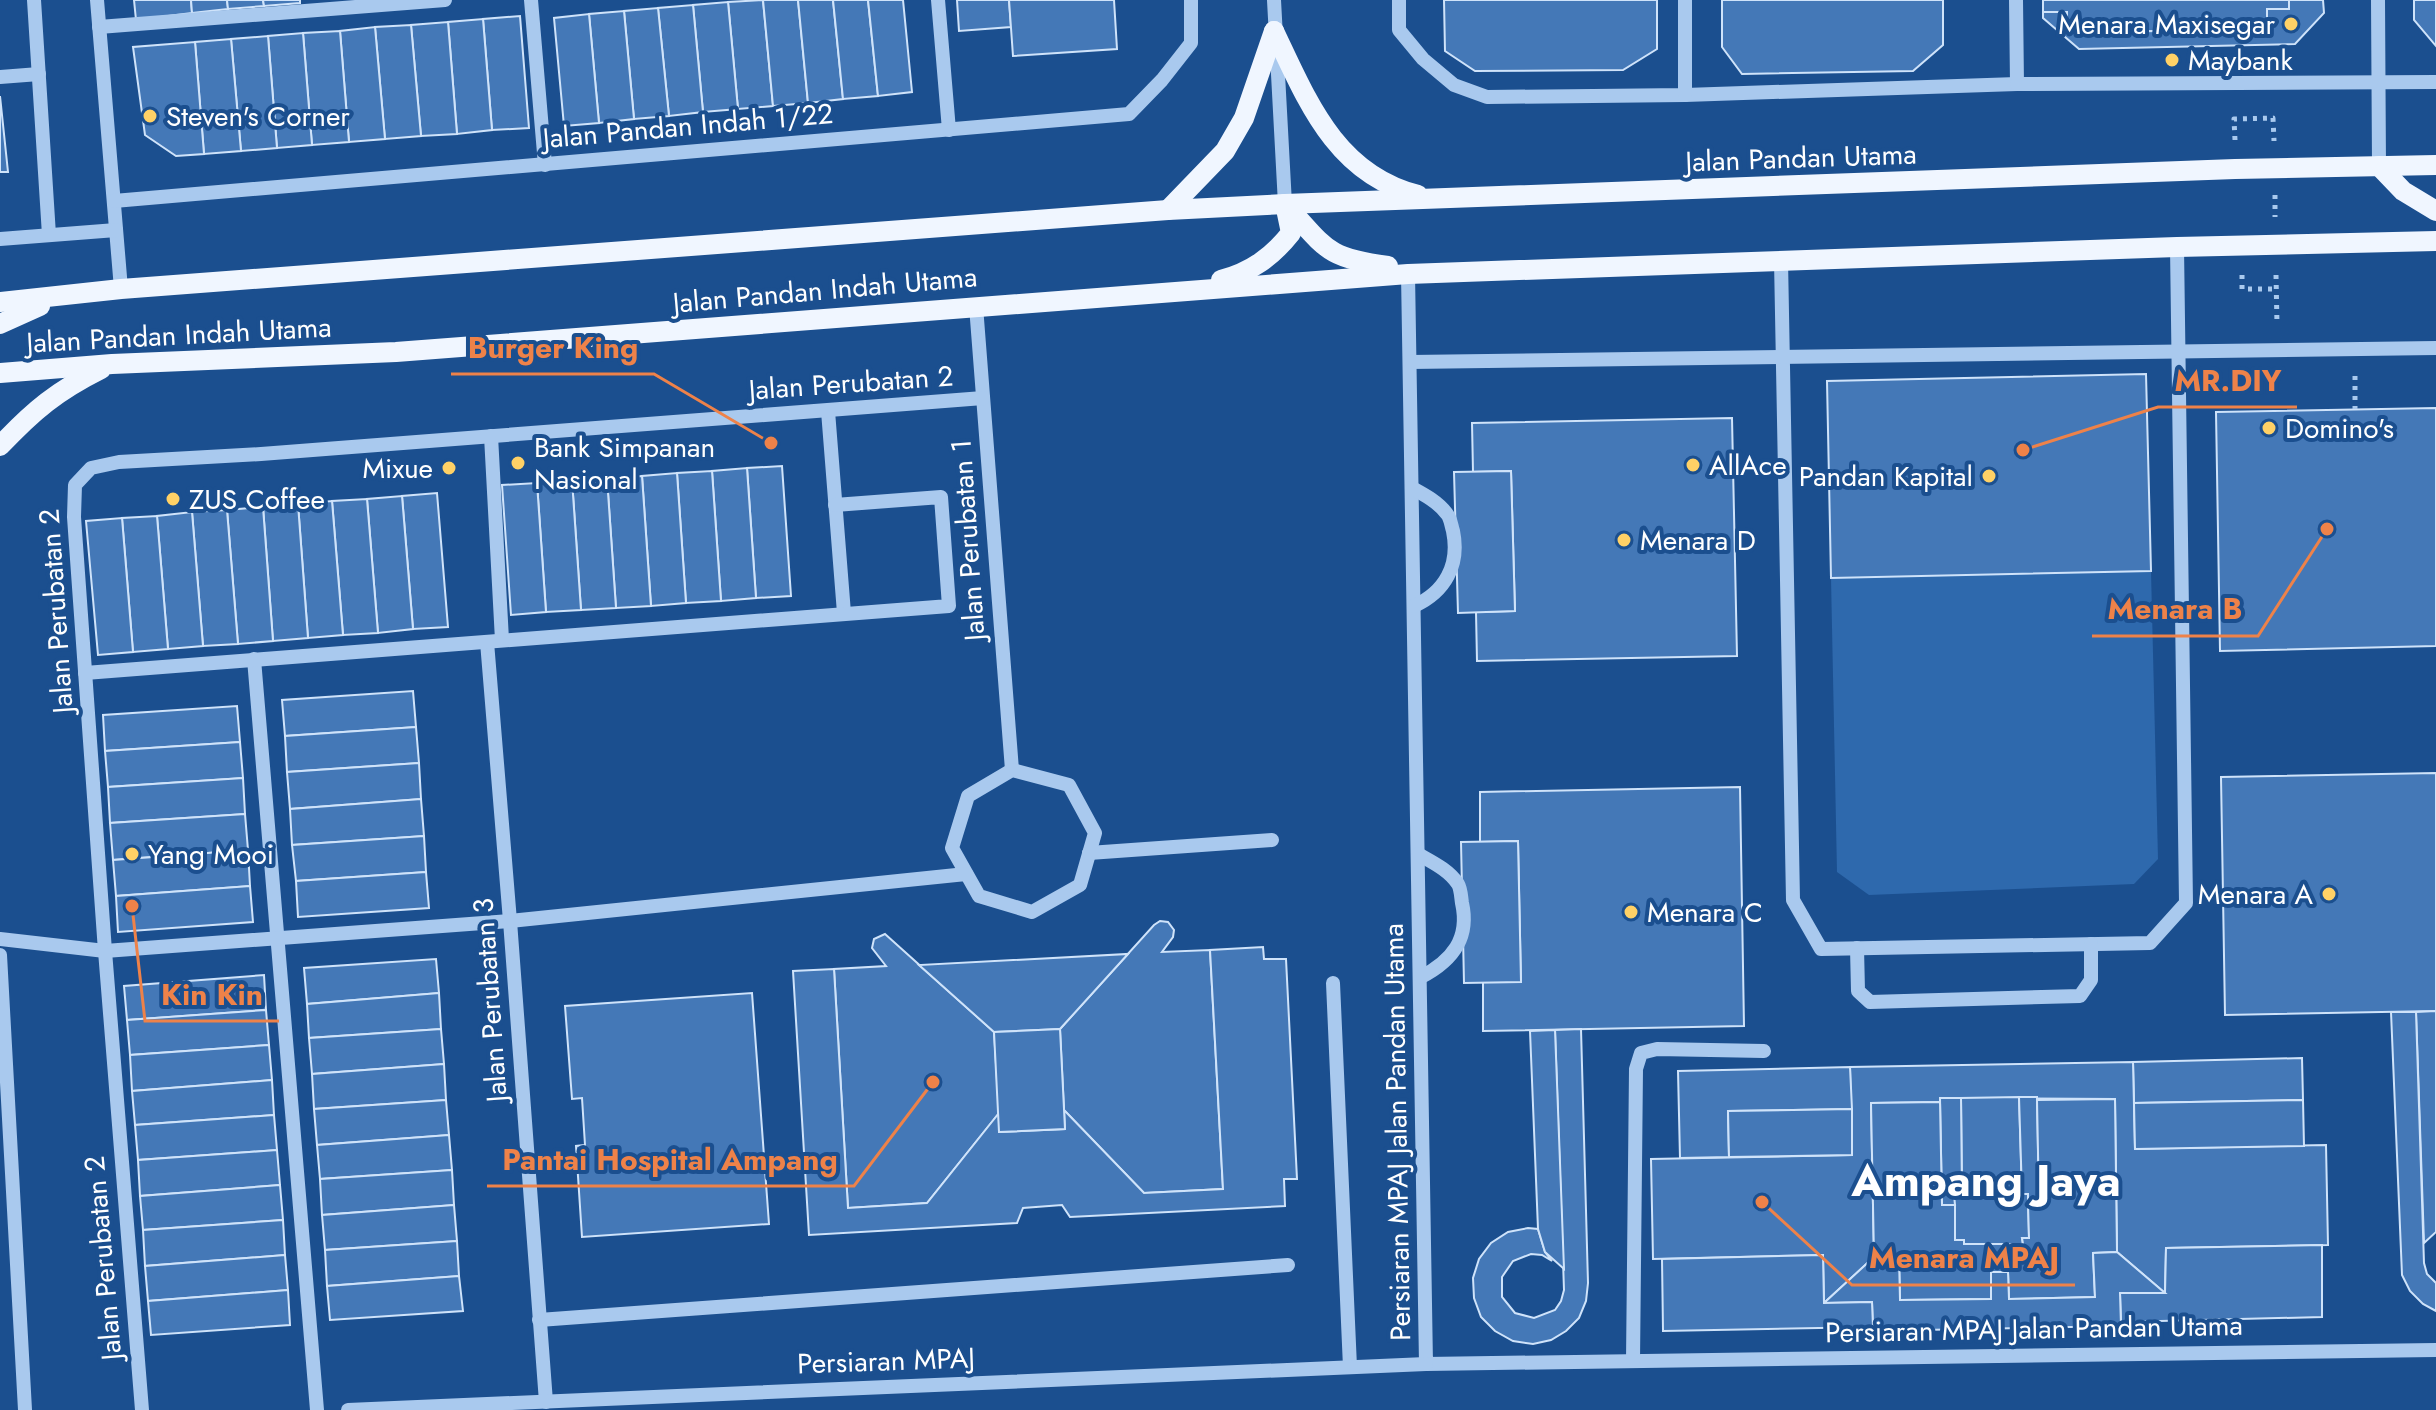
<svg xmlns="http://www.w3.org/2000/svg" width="2436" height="1410" font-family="Jost,sans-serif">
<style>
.green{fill:#2e69ad}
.building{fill:#4478b7;stroke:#cfe3fa;stroke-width:2}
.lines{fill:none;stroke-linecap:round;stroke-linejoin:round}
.path{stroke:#a9c9ee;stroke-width:5;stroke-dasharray:4 6;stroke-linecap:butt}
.minor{stroke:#a9c9ee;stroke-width:14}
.major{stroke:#f0f6ff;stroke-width:20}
.poi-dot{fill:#ffd166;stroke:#1b4f8f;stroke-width:3}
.labels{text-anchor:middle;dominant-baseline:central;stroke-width:8;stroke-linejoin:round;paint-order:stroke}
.poi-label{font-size:28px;fill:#fff;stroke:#1b4f8f;text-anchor:start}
.street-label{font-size:28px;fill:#fff;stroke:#1b4f8f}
.town-label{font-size:44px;font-weight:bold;fill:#fff;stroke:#1b4f8f}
.leader{fill:none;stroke:#ee8249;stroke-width:3}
.callout-dot{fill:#ee8249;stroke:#1b4f8f;stroke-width:3}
.callout-label{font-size:30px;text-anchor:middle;font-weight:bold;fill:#ee8249;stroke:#1b4f8f;stroke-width:8;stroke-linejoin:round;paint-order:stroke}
</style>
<rect width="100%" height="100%" fill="#1b4f8f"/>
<polygon class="green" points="2151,571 2158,859 2134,884 1869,895 1837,872 1831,578"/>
<g class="building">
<polygon points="134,0 191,0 192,13 136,20"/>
<polygon points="191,0 227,0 228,9 192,13"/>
<polygon points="227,0 263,0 264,6 228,9"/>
<polygon points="263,0 300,0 300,3 264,6"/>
<polygon points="763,0 773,106 738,109 728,2"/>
<polygon points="763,0 798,0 808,103 773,106"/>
<polygon points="798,0 833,0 843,99 808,103"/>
<polygon points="833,0 868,0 878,96 843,99"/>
<polygon points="868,0 903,0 912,92 878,96"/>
<polygon points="957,0 1009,0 1011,27 959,31"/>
<polygon points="1009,0 1114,0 1117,49 1013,56"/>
<polygon points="1444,0 1657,0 1657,49 1623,70 1475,71 1445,51"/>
<polygon points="1722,0 1943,0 1943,45 1913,71 1742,74 1722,47"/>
<polygon points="2043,0 2289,0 2289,9 2267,9 2267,30 2067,32 2067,12 2043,12"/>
<polygon points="2043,0 2289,0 2289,9 2267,9 2267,30 2067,32 2067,12 2043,12"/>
<polygon points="2289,0 2323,0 2324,13 2295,44 2079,49 2043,18 2043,12 2067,12 2067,32 2267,30 2267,9 2289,9"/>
<polygon points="2414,0 2436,0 2436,46 2414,20"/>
<polygon points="728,2 738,109 703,112 693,5"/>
<polygon points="693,5 703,112 669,116 658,8"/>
<polygon points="658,8 669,116 634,119 624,11"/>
<polygon points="624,11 634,119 599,123 589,14"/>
<polygon points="589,14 599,123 564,126 554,18"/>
<polygon points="520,16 529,128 492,130 483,19"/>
<polygon points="483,19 492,130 457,134 448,22"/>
<polygon points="448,22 457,134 421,136 411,25"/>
<polygon points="411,25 421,136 385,139 375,27"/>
<polygon points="375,27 385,139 349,142 340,31"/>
<polygon points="340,31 349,142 312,145 303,33"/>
<polygon points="303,33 312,145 277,148 268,36"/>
<polygon points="268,36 277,148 241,151 231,39"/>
<polygon points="231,39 241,151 204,154 195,42"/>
<polygon points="195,42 204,154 176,156 145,135 133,47"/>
<polygon points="0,96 8,172 0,172"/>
<polygon points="2146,374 2151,571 1831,578 1827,381"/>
<polygon points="2436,408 2436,646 2220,651 2216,412"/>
<polygon points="1732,418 1737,656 1477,661 1476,612 1515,611 1511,471 1473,472 1472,423"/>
<polygon points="782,466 791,596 756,598 747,468"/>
<polygon points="747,468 756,598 721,601 712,471"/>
<polygon points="712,471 721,601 686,603 677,473"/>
<polygon points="1511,471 1515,611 1458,613 1454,472"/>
<polygon points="677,473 686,603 651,606 642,476"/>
<polygon points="642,476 651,606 616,608 607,478"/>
<polygon points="607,478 616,608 581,610 572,480"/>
<polygon points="572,480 581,610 546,612 537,483"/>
<polygon points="537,483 546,612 511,615 502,485"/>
<polygon points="437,493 448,627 413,629 402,496"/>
<polygon points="402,496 413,629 378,633 367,499"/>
<polygon points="367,499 378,633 343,635 332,501"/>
<polygon points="332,501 343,635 308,638 298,504"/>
<polygon points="298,504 308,638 273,641 263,507"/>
<polygon points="263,507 273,641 238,644 227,510"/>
<polygon points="227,510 238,644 203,646 192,512"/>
<polygon points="192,512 203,646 168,649 157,516"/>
<polygon points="157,516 168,649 133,652 122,518"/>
<polygon points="122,518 133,652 98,655 86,521"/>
<polygon points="413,691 416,727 285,736 282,700"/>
<polygon points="237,706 240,742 105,751 103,715"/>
<polygon points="416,727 419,763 287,772 285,736"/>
<polygon points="240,742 243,778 108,787 105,751"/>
<polygon points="419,763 421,799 290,809 287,772"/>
<polygon points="2436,773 2436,1011 2225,1015 2221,777"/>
<polygon points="243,778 245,814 110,823 108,787"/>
<polygon points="1740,787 1744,1026 1483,1031 1483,982 1521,982 1518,841 1480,842 1480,792"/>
<polygon points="421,799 424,836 292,845 290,809"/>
<polygon points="245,814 248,850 113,860 110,823"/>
<polygon points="424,836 426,872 296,881 292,845"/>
<polygon points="1518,841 1521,982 1464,983 1461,842"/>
<polygon points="248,850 250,886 116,896 113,860"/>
<polygon points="426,872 429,908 298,917 296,881"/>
<polygon points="250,886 253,922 118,932 116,896"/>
<polygon points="1160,921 1168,922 1174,930 1173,937 1162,952 1210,950 1223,1189 1144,1193 1064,1110 1060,1029 1154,925"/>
<polygon points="885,934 994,1032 999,1113 927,1203 848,1208 834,969 886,966 872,948 874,939"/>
<polygon points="1263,947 1264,959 1286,959 1297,1179 1284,1179 1285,1206 1070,1217 1062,1205 1023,1208 1017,1223 809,1235 793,971 834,969 848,1208 927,1203 999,1113 999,1132 1065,1129 1064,1110 1144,1193 1223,1189 1210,950"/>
<polygon points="1128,954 1060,1029 994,1032 919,965"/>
<polygon points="436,959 439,993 307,1004 304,968"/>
<polygon points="264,975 266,1010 127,1020 124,986"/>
<polygon points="439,993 441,1029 309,1038 307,1004"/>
<polygon points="752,993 769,1224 582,1237 576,1146 585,1145 582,1098 572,1099 565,1006"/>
<polygon points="266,1010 269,1045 130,1055 127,1020"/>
<polygon points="2436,1011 2436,1232 2424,1243 2416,1012"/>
<polygon points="2391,1012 2416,1012 2424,1263 2427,1274 2436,1283 2436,1311 2423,1304 2410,1291 2402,1275"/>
<polygon points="441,1029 444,1064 312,1074 309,1038"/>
<polygon points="1060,1029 1065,1129 999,1132 994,1032"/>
<polygon points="1581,1029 1588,1283 1586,1301 1579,1318 1566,1331 1551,1340 1533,1344 1513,1341 1495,1331 1481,1317 1474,1298 1473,1278 1479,1259 1491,1243 1508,1232 1528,1228 1538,1229 1545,1252 1552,1261 1542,1255 1531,1254 1513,1261 1502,1277 1502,1297 1515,1313 1534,1318 1555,1310 1561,1301 1564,1290 1555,1030"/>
<polygon points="1555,1030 1564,1269 1545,1252 1538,1229 1530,1031"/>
<polygon points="269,1045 272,1080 132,1091 130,1055"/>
<polygon points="2302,1058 2303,1100 2134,1103 2133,1062"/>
<polygon points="2133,1062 2135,1149 2326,1145 2328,1245 2166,1248 2165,1293 2117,1252 2115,1099 1940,1098 1940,1102 1871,1103 1874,1257 1824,1303 1823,1255 1653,1259 1651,1159 1852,1155 1850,1067"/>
<polygon points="444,1064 446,1100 314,1109 312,1074"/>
<polygon points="1850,1067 1852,1109 1728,1111 1729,1157 1680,1158 1678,1071"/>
<polygon points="272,1080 274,1115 135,1125 132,1091"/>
<polygon points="2019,1097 2022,1194 2028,1194 2029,1238 2022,1238 2023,1244 1964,1244 1964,1240 1955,1240 1954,1195 1962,1194 1961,1098"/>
<polygon points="2019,1097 2037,1097 2039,1204 2028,1204 2028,1194 2022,1194"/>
<polygon points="1940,1098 1961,1098 1962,1194 1954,1195 1955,1205 1942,1205"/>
<polygon points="2115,1099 2117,1252 2093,1253 2095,1297 2009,1299 2008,1272 1991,1272 1991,1299 1900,1300 1899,1257 1874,1257 1871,1103 1940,1102 1942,1205 1955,1205 1955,1240 1964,1240 1964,1244 2023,1244 2022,1238 2029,1238 2028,1204 2039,1204 2037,1100"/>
<polygon points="446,1100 449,1135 317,1145 314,1109"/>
<polygon points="2303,1100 2304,1146 2135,1149 2134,1103"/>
<polygon points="1852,1109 1852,1155 1729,1157 1728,1111"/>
<polygon points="274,1115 277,1150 138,1160 135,1125"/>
<polygon points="449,1135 452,1170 320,1179 317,1145"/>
<polygon points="277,1150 280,1185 140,1196 138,1160"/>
<polygon points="452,1170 454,1205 322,1215 320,1179"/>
<polygon points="280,1185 283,1220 143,1230 140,1196"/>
<polygon points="454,1205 457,1241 325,1250 322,1215"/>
<polygon points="283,1220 285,1255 145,1266 143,1230"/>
<polygon points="457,1241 459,1276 327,1286 325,1250"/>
<polygon points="2322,1245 2322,1317 2121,1322 2120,1293 2165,1293 2166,1248"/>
<polygon points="2117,1252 2165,1293 2120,1293 2121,1326 1873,1331 1872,1302 1824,1303 1874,1257 1899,1257 1900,1300 1991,1299 1991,1272 2008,1272 2009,1299 2095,1297 2093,1253"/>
<polygon points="285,1255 288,1290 148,1301 145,1266"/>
<polygon points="1823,1255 1824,1303 1872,1302 1873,1327 1663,1331 1662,1259"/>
<polygon points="459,1276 463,1311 330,1320 327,1286"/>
<polygon points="288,1290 290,1325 151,1335 148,1301"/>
</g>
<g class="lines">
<g class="path">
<polyline points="2235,140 2234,119 2273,118 2274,141"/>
<polyline points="2275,195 2275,217"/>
<polyline points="2242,275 2242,289 2276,289"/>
<polyline points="2276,275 2277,325"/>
<polyline points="2355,376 2355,409"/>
</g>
<g class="minor">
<polyline points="34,0 49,235"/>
<polyline points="97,0 121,289"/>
<polyline points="531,0 545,165"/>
<polyline points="938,0 949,130"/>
<polyline points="1274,0 1285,204"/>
<polyline points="1399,0 1399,30 1423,59 1454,85 1487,97 1685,95 2017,84 2016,0"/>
<polyline points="1685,0 1685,95"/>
<polyline points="2378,0 2379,166"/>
<polyline points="99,27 445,0"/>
<polyline points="0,77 39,74"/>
<polyline points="2017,84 2436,82"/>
<polyline points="114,201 1129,114 1162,80 1191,43 1191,0"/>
<polyline points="0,239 116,230"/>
<polyline points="1781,260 1793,900 1821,949 2150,943 2186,903 2177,247"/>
<polyline points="1408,274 1426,1364 2436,1350"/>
<polyline points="976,306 1012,770"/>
<polyline points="1410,362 2436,348"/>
<polyline points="828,411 844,613"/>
<polyline points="491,436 502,640"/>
<path d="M 1412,488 C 1425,495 1438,502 1447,514 C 1451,519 1451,525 1453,531 C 1460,565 1445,592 1414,606"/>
<polyline points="487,642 510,921 546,1402"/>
<polyline points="254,659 317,1410"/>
<polyline points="85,673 949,606 941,497 835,505"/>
<polygon points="1012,770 1069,785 1095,833 1080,885 1032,912 979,896 952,848 968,796"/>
<polyline points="1089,853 1272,840"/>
<path d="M 1418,854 C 1432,862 1449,870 1458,884 C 1461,889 1461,897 1462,903 C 1470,939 1452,961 1421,977"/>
<polyline points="0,939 105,951 510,921 966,874"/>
<polyline points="1857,948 1858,991 1870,1002 2080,996 2091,980 2091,944"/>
<polyline points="0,955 25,1410"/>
<polyline points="1333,983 1350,1367"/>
<polyline points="539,1320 1288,1265"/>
<polyline points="1633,1361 1636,1069 1641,1053 1657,1049 1764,1051"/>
<polyline points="142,1410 105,951 74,517 75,485 91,468 119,462 261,454 983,398"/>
<polyline points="348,1410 1426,1364"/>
</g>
<g class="major">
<path d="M 1274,31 C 1307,100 1335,174 1418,195"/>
<polyline points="2379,166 2403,191 2436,211"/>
<path d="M 1285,204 C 1326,248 1325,258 1388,266"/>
<polyline points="1168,210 1225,151 1244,118 1274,31"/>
<path d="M 1221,280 C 1251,272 1272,257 1291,233 L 1285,204"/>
<polyline points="0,302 121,289 1168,210 1285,204 2235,169 2436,165"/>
<polyline points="0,324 40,306"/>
<polyline points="0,373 112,364 396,352 1408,274 2177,247 2436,241"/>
<path d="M 0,446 C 34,410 57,391 101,369"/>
</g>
</g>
<g class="poi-dot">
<circle cx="2291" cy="24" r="8"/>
<circle cx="2172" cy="60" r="8"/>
<circle cx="150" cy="116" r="8"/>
<circle cx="2269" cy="428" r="8"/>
<circle cx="518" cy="463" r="8"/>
<circle cx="1693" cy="465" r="8"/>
<circle cx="449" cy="468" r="8"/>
<circle cx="1989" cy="476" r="8"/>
<circle cx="173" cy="499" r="8"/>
<circle cx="1624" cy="540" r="8"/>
<circle cx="132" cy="854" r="8"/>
<circle cx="2329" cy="894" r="8"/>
<circle cx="1631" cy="912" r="8"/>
</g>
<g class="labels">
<g class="poi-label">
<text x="2275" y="24" text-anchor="end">Menara Maxisegar</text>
<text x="2188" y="60">Maybank</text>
<text x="166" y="116">Steven's Corner</text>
<text x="2285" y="428">Domino's</text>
<text x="534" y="447">Bank Simpanan<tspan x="534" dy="32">Nasional</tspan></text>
<text x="1709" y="465">AllAce</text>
<text x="433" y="468" text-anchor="end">Mixue</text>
<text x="1973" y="476" text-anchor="end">Pandan Kapital</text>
<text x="189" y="499">ZUS Coffee</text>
<text x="1640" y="540">Menara D</text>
<text x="148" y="854">Yang Mooi</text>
<text x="2313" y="894" text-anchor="end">Menara A</text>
<text x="1647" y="912">Menara C</text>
</g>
<g class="street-label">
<text transform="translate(688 126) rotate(-5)">Jalan Pandan Indah 1/22</text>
<text transform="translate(1801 158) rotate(-2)">Jalan Pandan Utama</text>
<text transform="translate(825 290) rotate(-5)">Jalan Pandan Indah Utama</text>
<text transform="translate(179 335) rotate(-3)">Jalan Pandan Indah Utama</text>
<text transform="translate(851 383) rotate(-4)">Jalan Perubatan 2</text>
<text transform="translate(968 540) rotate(-94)">Jalan Perubatan 1</text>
<text transform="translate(56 611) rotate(-94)">Jalan Perubatan 2</text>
<text transform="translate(490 1000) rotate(-94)">Jalan Perubatan 3</text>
<text transform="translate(1397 1132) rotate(-91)">Persiaran MPAJ Jalan Pandan Utama</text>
<text transform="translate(103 1258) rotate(-95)">Jalan Perubatan 2</text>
<text transform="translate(2034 1329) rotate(-1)">Persiaran MPAJ Jalan Pandan Utama</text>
<text transform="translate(886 1361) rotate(-2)">Persiaran MPAJ</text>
</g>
<g class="town-label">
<text x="1986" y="1181">Ampang Jaya</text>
</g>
</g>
<path class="leader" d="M771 443L654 374H451M2023 450L2158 407H2297M2327 529L2258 636H2092M132 906L145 1021H279M933 1082L854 1186H487M1762 1202L1852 1285H2075"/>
<g class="callout-dot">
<circle cx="771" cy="443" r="8"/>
<circle cx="2023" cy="450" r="8"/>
<circle cx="2327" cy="529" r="8"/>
<circle cx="132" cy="906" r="8"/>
<circle cx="933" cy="1082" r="8"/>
<circle cx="1762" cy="1202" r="8"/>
</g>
<g class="callout-label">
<text x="553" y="358">Burger King</text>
<text x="2228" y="391">MR.DIY</text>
<text x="2175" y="619">Menara B</text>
<text x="212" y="1005">Kin Kin</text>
<text x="670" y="1170">Pantai Hospital Ampang</text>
<text x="1964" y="1268">Menara MPAJ</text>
</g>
</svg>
